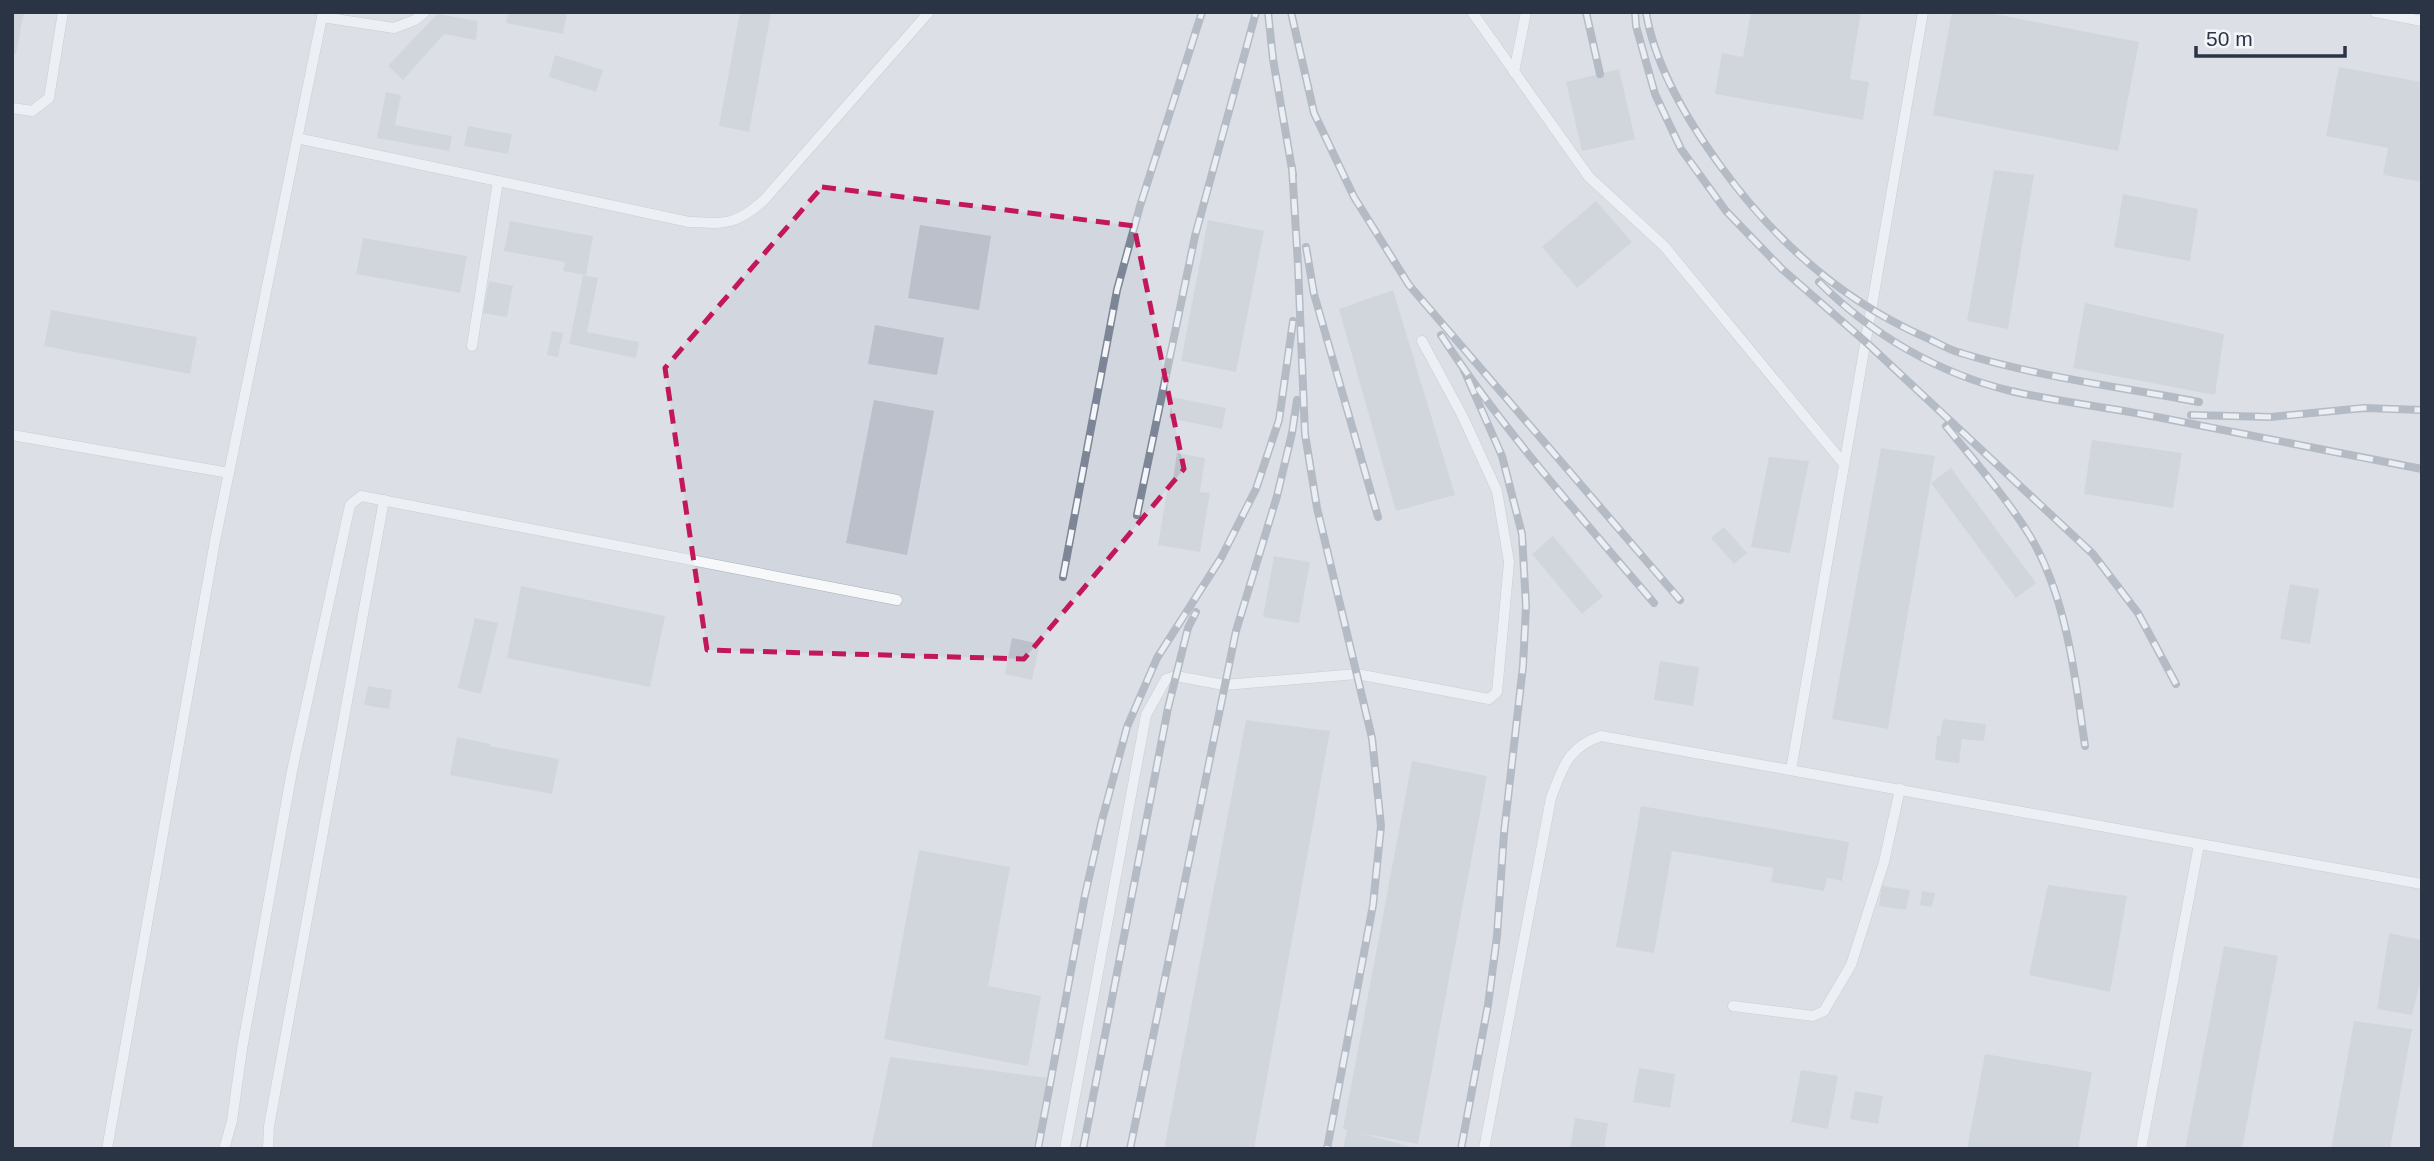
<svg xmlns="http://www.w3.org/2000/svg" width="2434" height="1161" font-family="Helvetica,sans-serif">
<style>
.built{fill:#d2d6de}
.building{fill:#bbc0ca}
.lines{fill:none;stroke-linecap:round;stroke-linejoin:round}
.service-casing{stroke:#a9aeb7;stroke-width:11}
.service{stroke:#f7f8fa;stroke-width:10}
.rail-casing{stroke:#7d8696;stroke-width:8}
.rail{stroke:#f4f6f9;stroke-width:5;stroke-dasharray:16;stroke-linecap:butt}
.marked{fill:none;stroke:#c2185b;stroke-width:5;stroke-dasharray:14 9;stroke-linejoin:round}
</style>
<rect width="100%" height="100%" fill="#e4e7ec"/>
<rect class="built" x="12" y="12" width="2410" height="1137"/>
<g class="building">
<polygon points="12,12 24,12 16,54 12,54"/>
<polygon points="508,12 563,12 567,13 563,34 506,23"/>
<polygon points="740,12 771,12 749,132 719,126"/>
<polygon points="1751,12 1861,12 1850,79 1869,82 1863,120 1715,94 1722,53 1743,57"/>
<polygon points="1952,12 1984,12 2139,42 2118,151 1933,115"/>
<polygon points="437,14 478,21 476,40 444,34 403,80 388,66"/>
<polygon points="555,55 603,70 596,92 549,77"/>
<polygon points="2339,67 2422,82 2422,182 2383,175 2388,148 2326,136"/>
<polygon points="1619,69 1635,139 1582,151 1566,82"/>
<polygon points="386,92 401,95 395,125 452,136 449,151 377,138"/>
<polygon points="468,126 512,134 508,154 464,146"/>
<polygon points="1994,170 2034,175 2008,329 1967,321"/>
<polygon points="2123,194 2198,209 2190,261 2114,247"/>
<polygon points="1596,201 1632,242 1577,288 1542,247"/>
<polygon points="1208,220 1264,231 1236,372 1181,361"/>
<polygon points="510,221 593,236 586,275 563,271 565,262 504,251"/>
<polygon points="920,225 991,236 979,310 908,298"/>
<polygon points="363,238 467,256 460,293 356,274"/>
<polygon points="583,275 598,278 587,332 639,342 636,358 569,344"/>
<polygon points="489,281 513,286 507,317 483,313"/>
<polygon points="1393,290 1455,495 1396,511 1339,309"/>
<polygon points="2085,303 2224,334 2215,395 2073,368"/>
<polygon points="51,310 197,337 190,374 44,346"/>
<polygon points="875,325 944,338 937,375 868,364"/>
<polygon points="552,331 563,333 558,357 547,355"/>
<polygon points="1173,397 1226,408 1222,429 1169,418"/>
<polygon points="874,400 934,411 907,555 846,543"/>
<polygon points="2092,440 2182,453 2173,508 2084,494"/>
<polygon points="1881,448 1935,456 1888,729 1832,719"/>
<polygon points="1177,453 1205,458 1200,492 1210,493 1200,552 1158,545 1168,486 1172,487"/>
<polygon points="1769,457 1809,461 1790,553 1751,547"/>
<polygon points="1951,468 2036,583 2016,598 1931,483"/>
<polygon points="1724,527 1747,553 1734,564 1711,538"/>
<polygon points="1553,536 1603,596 1582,614 1532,554"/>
<polygon points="1274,556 1310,562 1299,623 1263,617"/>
<polygon points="2290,584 2319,589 2310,644 2280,639"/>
<polygon points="521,586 665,616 650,687 507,658"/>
<polygon points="475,618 498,623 481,694 458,688"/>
<polygon points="1012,638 1040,644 1032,680 1005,674"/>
<polygon points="1660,661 1699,667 1693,706 1654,700"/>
<polygon points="368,686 392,690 389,709 364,705"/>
<polygon points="1943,719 1986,724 1984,741 1962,739 1959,763 1935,760 1937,736 1940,736"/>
<polygon points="1246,720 1330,731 1254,1149 1164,1149"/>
<polygon points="457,737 491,744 490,746 559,759 552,794 450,775"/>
<polygon points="1412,761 1487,776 1418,1144 1360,1133 1419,1149 1343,1149 1347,1130 1343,1129"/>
<polygon points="1641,806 1849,842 1842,881 1827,878 1824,891 1771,882 1773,868 1672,851 1654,953 1616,947"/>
<polygon points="919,850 1010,867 988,986 1041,996 1028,1066 884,1039"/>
<polygon points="2048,885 2127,896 2110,992 2029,975"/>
<polygon points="1882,886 1910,890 1906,910 1879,906"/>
<polygon points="1922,891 1935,893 1932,907 1920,905"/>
<polygon points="2389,933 2422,940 2422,975 2412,1015 2377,1009"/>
<polygon points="2224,946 2278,956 2252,1095 2242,1149 2185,1149"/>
<polygon points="2354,1021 2412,1029 2390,1149 2331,1149"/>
<polygon points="1985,1054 2092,1072 2078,1149 1967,1149"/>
<polygon points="890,1057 1048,1078 1034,1149 871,1149"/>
<polygon points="1639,1068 1675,1074 1670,1108 1633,1102"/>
<polygon points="1801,1070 1838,1076 1828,1129 1791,1122"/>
<polygon points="1855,1091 1883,1096 1878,1124 1850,1119"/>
<polygon points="1575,1118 1608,1123 1604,1149 1570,1149"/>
</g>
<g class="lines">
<g class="service-casing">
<g id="service">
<polyline points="1472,12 1589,177 1664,246 1844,464"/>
<polyline points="2375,12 2422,21"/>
<polyline points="322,17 394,28 415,20 425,12"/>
<polyline points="1514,72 1526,12"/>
<polyline points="12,108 32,111 49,98 63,12"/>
<path d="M 297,138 L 689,222 C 726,224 736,225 764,200 L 929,12"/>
<polyline points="472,346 498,181"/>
<polyline points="12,435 229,473"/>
<polyline points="1791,770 1923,12"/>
<polyline points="1733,1006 1813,1016 1824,1011 1851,965 1884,862 1900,789"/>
<polyline points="107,1149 215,541 323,12"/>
<polyline points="224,1149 232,1121 242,1049 292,771 350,505 361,496 897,600"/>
<polyline points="268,1149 269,1126 384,500"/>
<polyline points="1065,1149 1146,715 1166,679 1176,676 1224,685 1357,674 1489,699 1497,692 1509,562 1497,491 1463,417 1422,341"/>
<path d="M 1484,1149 L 1551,798 C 1563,767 1567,748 1601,736 L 2422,884"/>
<polyline points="2141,1149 2199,845"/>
</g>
</g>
<use href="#service" class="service"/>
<g class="rail-casing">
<g id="rail">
<polyline points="1268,12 1273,59 1293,175"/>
<polyline points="1291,12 1314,113 1354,197 1409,285 1680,600"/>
<polyline points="1586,12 1600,74"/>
<polyline points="1635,12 1636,26 1655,94 1681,149 1726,211 1782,269 1868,344 2093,554 2138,613 2176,684"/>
<path d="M 1646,12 C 1655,68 1689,123 1722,168 C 1776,242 1842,301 1927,338 C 1938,343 1949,350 1961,353 C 2038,377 2120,387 2199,402"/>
<polyline points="1292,167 1298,265 1305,434 1317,508 1372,738 1381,826 1373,905 1327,1149"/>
<polyline points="1306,247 1314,294 1378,517"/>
<path d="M 1819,282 C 1871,334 1939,374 2011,391 C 2058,402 2108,407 2157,417 C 2245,434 2333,452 2422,469"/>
<path d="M 1441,335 C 1503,430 1580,516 1654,603"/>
<polyline points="2191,415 2271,417 2364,408 2422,410"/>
<path d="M 1946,426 C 1975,462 2006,497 2030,536 C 2067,598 2075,676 2085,746"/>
<polyline points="1137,515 1195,236 1256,12"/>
<polyline points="1063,577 1117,290 1140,206 1202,12"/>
<polyline points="1038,1149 1085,895 1102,820 1127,727 1157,658 1221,558 1256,489 1279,420 1293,321"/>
<polyline points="1083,1149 1168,708 1188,628 1196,612"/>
<polyline points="1130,1149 1236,631 1277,496 1292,433 1297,400"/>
<polyline points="1461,1149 1488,1005 1497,936 1504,833 1523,666 1526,606 1522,534 1502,456 1463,368"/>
</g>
</g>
<use href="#rail" class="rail"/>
</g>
<path d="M0 0H2434V1161H0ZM 822,187 L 1134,226 L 1184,469 L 1024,659 L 707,650 L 665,368 Z" fill="#e4e7ec" fill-opacity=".55" fill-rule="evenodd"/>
<path class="marked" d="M 822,187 L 1134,226 L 1184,469 L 1024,659 L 707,650 L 665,368 Z"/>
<rect width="2434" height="1161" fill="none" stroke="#2b3445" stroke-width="28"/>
<path d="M2196 46v10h149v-10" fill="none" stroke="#2b3445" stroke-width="3.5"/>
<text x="2206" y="46" font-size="21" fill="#2b3445" stroke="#f4f6f9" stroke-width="5" paint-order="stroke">50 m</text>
</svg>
